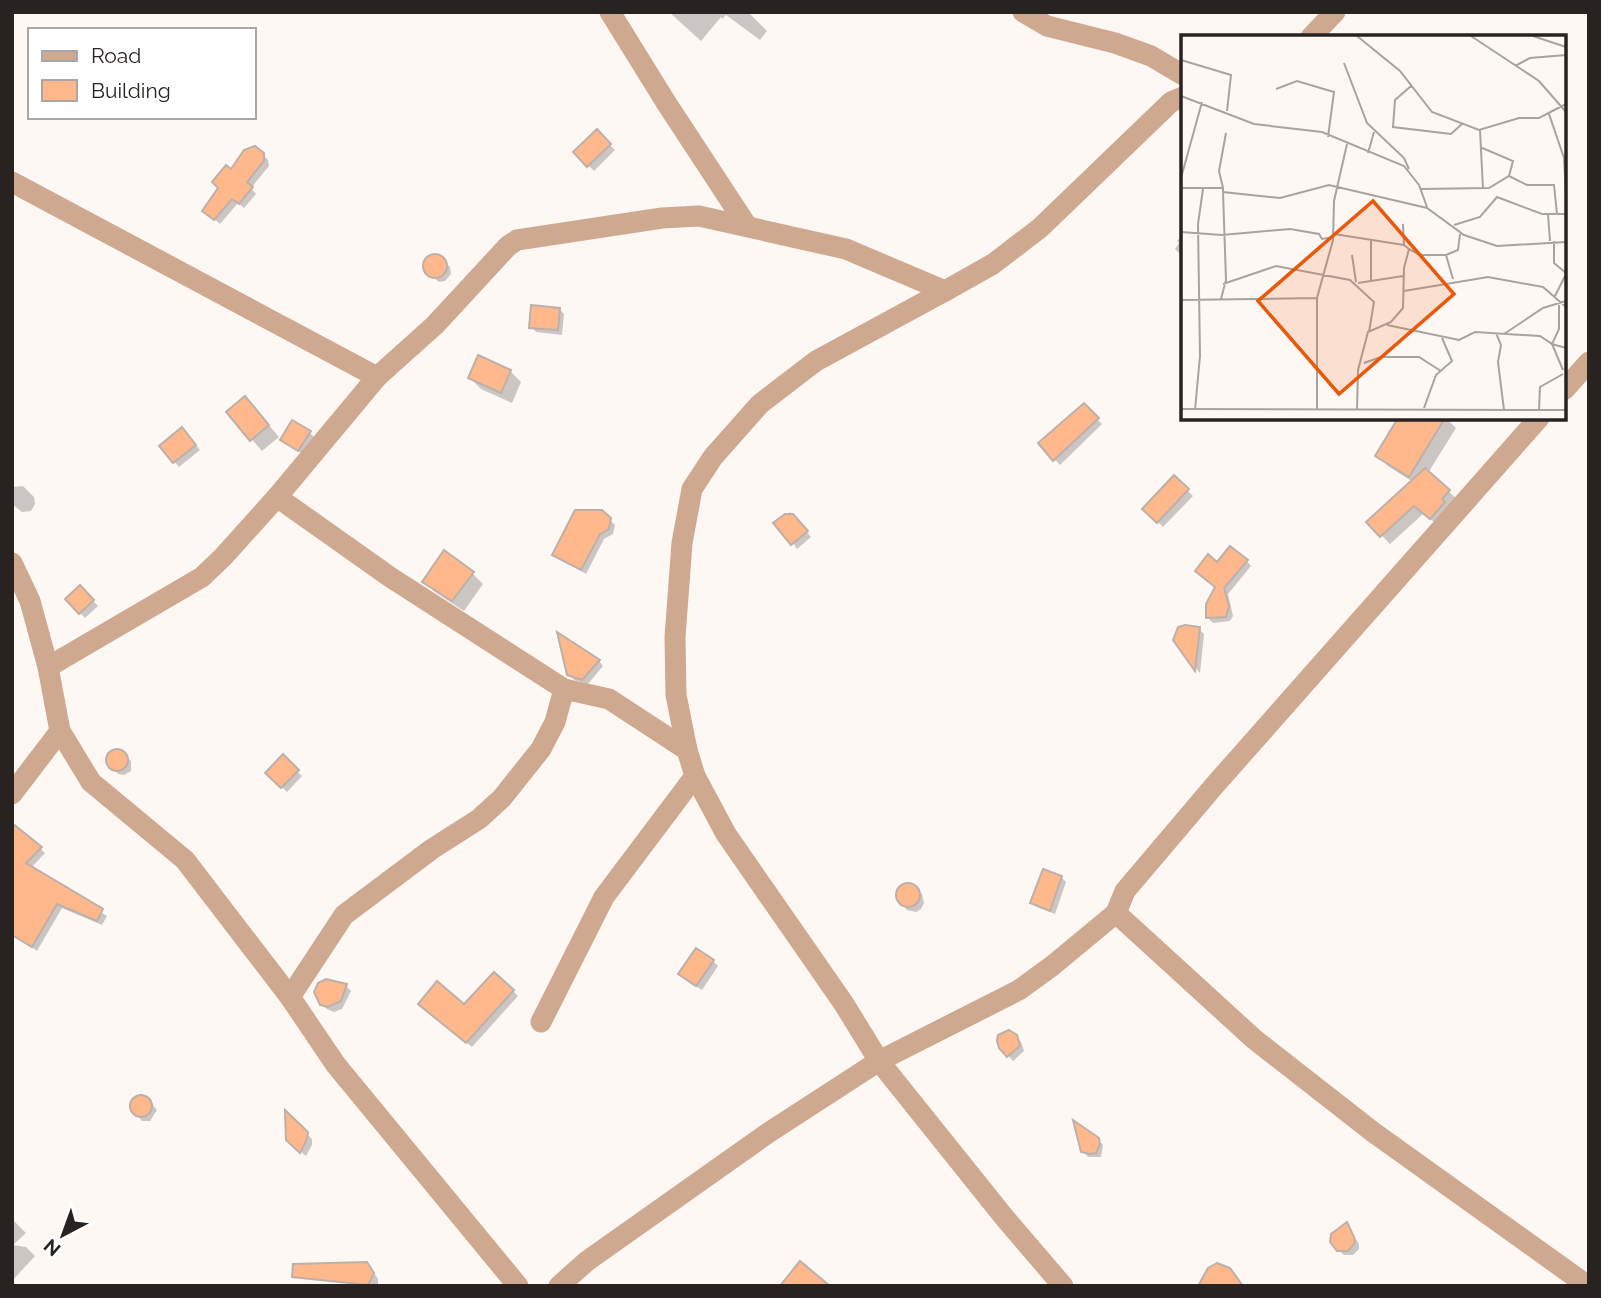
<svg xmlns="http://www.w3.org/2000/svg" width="1601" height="1298" font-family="Raleway,sans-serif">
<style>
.shadow{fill:#0003}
.building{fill:#ffb88c;stroke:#bdb0a9;stroke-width:2}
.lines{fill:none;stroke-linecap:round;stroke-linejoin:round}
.street{stroke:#cfa890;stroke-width:21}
.inset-road{fill:none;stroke:#a8a3a0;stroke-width:2}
.view{fill:#e8590c;fill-opacity:0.15;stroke:#e8590c;stroke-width:3.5}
.inset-edge{fill:none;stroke:#282320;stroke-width:3.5}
</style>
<rect width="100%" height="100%" fill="#fef8f5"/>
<g class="shadow">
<polygon points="669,12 748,12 767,31 760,40 726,15 722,19 721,17 701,41"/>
<polygon points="597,132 615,150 594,171 576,153"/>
<polygon points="258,149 268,160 269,166 251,188 256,194 244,208 238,203 220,224 210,216 231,172"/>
<polygon points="1183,234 1183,257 1175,249 1179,243 1177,241"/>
<polygon points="432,256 438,256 450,267 451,274 445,281 439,282 425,270 424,261"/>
<polygon points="559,309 564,314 562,335 536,332 531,327"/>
<polygon points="510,371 521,382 512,403 481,389 470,378"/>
<polygon points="1084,405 1102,424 1060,465 1040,443"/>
<polygon points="255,409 279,437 262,451 229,413"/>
<polygon points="1395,418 1446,418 1456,428 1428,473 1457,499 1439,527 1424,513 1390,544 1369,522 1413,482 1388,466 1377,456 1399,420"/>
<polygon points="310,433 315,438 304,455 283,440"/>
<polygon points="187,434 200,450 179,467 161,446"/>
<polygon points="1174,478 1193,496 1163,527 1145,509"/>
<polygon points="23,486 34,497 35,504 31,511 22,512 12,504 13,487"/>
<polygon points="601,511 615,525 613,534 604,539 586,574 555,555"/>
<polygon points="790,512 811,537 797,549 779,521"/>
<polygon points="1247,561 1251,566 1228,594 1233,616 1230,621 1213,623 1208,618 1217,588 1218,564"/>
<polygon points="472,573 483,584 464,611 435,592 424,582"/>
<polygon points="80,587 98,606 85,618 67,599"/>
<polygon points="1199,629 1204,634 1200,673 1176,643"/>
<polygon points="599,661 603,666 588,684 574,680 569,674"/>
<polygon points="119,751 131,761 131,771 124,775 118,774 108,762 110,755"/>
<polygon points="283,757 302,776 287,792 267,773"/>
<polygon points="40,848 45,853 31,868 107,916 102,925 62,908 37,951 16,936 12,862"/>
<polygon points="1061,877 1066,882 1055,914 1037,907 1032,902"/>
<polygon points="908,885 917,889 922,894 924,903 921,909 916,912 907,910 898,898 901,887"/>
<polygon points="713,961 718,966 702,990 685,979"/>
<polygon points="346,986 351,991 342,1009 334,1012 327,1009 321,1004"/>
<polygon points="513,991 518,996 472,1047 425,1008 464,1007"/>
<polygon points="1016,1037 1021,1042 1024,1051 1013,1061 999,1044"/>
<polygon points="145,1096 157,1110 150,1121 142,1121 131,1107 134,1098"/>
<polygon points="287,1115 312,1139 312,1145 306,1156 293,1145"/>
<polygon points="1098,1139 1103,1145 1101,1157 1088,1157 1083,1151"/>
<polygon points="12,1219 26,1233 13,1245 26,1247 35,1256 12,1281"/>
<polygon points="1347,1224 1359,1244 1359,1249 1353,1255 1344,1255 1338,1250"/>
<polygon points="340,1264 371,1269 378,1279 378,1286 361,1286"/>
</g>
<g class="building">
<polygon points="597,129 611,144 587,167 573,152"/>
<polygon points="255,146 264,153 264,161 247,182 253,187 239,204 232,199 214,220 202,211 218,188 212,182 226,165 231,169 244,150"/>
<circle cx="435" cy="266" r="12"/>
<polygon points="531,305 560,308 558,330 529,328"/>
<polygon points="478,355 511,370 501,393 468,378"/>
<polygon points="245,396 269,425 250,441 226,412"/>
<polygon points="1084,403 1099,418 1053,461 1038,443"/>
<polygon points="1398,418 1445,418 1409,477 1375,456"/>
<polygon points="292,420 311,431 298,451 280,440"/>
<polygon points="182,427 196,445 173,463 159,446"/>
<polygon points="1425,468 1450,490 1442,499 1445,502 1430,519 1414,506 1380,537 1366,522"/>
<polygon points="1174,475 1189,489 1157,523 1142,509"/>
<polygon points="575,510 602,510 611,518 609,529 600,534 581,570 552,555"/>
<polygon points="785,514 793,514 808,531 791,545 773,523"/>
<polygon points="1230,546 1248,560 1224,588 1229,606 1226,617 1206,618 1206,604 1215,587 1195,571 1208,554 1217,562"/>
<polygon points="444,550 474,572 452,601 422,582"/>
<polygon points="80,585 94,600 79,614 65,599"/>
<polygon points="1185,625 1200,627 1195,671 1173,640 1178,627"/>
<polygon points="557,632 600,660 582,680 567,675"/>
<circle cx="117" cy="760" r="11"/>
<polygon points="283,754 299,770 281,788 265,773"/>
<polygon points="12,823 42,847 26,863 103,909 97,921 57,904 32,947 12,935"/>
<polygon points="1043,869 1062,876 1050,911 1030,903"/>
<circle cx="908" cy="895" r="12"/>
<polygon points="696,948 714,960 696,986 678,974"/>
<polygon points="494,972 514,990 466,1043 418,1004 437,981 464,1004"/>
<polygon points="326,979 347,984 341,1001 328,1007 320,1005 314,992 318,983"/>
<polygon points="1009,1030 1017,1035 1020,1046 1007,1057 999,1048 997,1041 998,1035"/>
<circle cx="141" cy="1106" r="11"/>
<polygon points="285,1110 308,1132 307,1139 300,1153 286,1140"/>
<polygon points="1073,1120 1099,1138 1100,1144 1096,1153 1090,1154 1081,1152"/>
<polygon points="1347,1222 1354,1237 1355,1243 1348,1251 1337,1251 1330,1242 1331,1234"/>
<polygon points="800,1261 830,1286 780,1286"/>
<polygon points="367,1262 374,1273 368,1285 292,1277 293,1264"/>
<polygon points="1217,1263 1230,1268 1243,1286 1198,1286 1208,1268"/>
</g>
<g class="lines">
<g class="street">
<polyline points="610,12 667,104 747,226"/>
<polyline points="1023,12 1047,26 1115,43 1151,56 1183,75"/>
<polyline points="1311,37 1335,12"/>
<polyline points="12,182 377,377"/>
<polyline points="945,291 816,361 760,404 713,457 692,489 682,543 675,637 676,695 687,750 695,776 726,834 844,1004 879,1061 1004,1217 1063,1286"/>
<polyline points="1564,390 1589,362"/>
<polyline points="277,497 390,577 564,689 609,699 687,750"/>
<polyline points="12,563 30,601 48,667"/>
<polyline points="60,731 91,782 185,860 290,997 336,1065 518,1286"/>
<polyline points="12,794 60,731 48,667 202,577 223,557 277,497 377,377 435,325 508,246 517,240 662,218 699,216 846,249 945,291 993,264 1040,228 1171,102 1183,97"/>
<polyline points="1116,913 1254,1039 1373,1132 1588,1286"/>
<polyline points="290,997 344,915 432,849 479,819 502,798 541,749 555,722 564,689"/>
<polyline points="541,1022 604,897 695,776"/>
<polyline points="559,1286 587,1261 768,1133 879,1061 1019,990 1052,966 1116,913 1125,891 1214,786 1539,418"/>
</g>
</g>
<g transform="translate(1181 35)">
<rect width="385" height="385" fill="#fef8f5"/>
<path class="inset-road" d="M 176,1 L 219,36 L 251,77 L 298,95 L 338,83 L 358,83 L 385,69M 290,1 L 358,46 L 385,77M 352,1 L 385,12M 0,25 L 50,40 L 46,76M 163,28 L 186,88 L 223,123 L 228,134M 334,31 L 349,23 L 385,20M 230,51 L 214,65 L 212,92 L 270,99 L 281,89M 95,54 L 116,46 L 153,57 L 147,102M 0,61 L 73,89 L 141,97 L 223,131 L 238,150 L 246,172M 368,79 L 383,123 L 385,159M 299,95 L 302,154M 299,112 L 332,126 L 328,141M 187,118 L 193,97M 0,143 L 21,67M 0,153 L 42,153 L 42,157 L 99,163 L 148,150 L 246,173 L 283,200 L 316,211 L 385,207M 42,153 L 38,136 L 45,98M 240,154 L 308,153 L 328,141 L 346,150 L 373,150 L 376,179M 367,179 L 369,206M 273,190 L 299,182 L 316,162 L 361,179 L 385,179M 0,197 L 41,200 L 109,194 L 138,199 L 141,204 L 153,202M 153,199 L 223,210M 373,206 L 373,228 L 385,238M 228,214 L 239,220 L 265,220 L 277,215 L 279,199M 171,220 L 175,247M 265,220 L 272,244M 190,245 L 190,206M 177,248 L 222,241M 42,249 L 95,231 L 169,245 L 193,267 L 188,297M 223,256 L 307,242 L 362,252 L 385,272M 374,261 L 385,239M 40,264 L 45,245 L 42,157M 0,265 L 136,263M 378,270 L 378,294 L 371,309 L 385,313M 206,290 L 278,305 L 294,297 L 359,301 L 371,309 L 382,335M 315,298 L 320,310 L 317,327 L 323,375M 323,299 L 362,273 L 385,266M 183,328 L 200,322 L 238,322 L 260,336M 243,373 L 255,340 L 271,326 L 261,303M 0,374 L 385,375M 14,375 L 19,321 L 17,189 L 22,154M 136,375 L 136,263 L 152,205 L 153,166 L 166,109M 176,375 L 177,335 L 187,297 L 210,287 L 222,273 L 223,233 L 228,214 L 223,210 L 222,189M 358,375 L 359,352 L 382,339"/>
<path class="view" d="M 192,166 L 273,259 L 158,359 L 77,266 Z"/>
<rect width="385" height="385" class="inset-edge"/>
</g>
<rect width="1601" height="1298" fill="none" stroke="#282320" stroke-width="28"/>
<rect x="28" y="28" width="228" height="91" fill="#ffffff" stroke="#a9a7a6" stroke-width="2"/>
<rect x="42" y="51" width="35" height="10" fill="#cfa890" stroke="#a9a7a6" stroke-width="2"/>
<text x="91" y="63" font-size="21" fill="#282320">Road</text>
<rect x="42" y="80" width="35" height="21" fill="#ffb88c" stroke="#a9a7a6" stroke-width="2"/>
<text x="91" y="98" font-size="21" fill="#282320">Building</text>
<g transform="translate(63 1235) rotate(221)" stroke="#ffffff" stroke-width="5" paint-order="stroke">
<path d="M0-5L12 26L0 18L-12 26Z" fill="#282320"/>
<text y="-10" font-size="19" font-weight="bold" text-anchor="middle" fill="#282320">N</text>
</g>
</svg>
